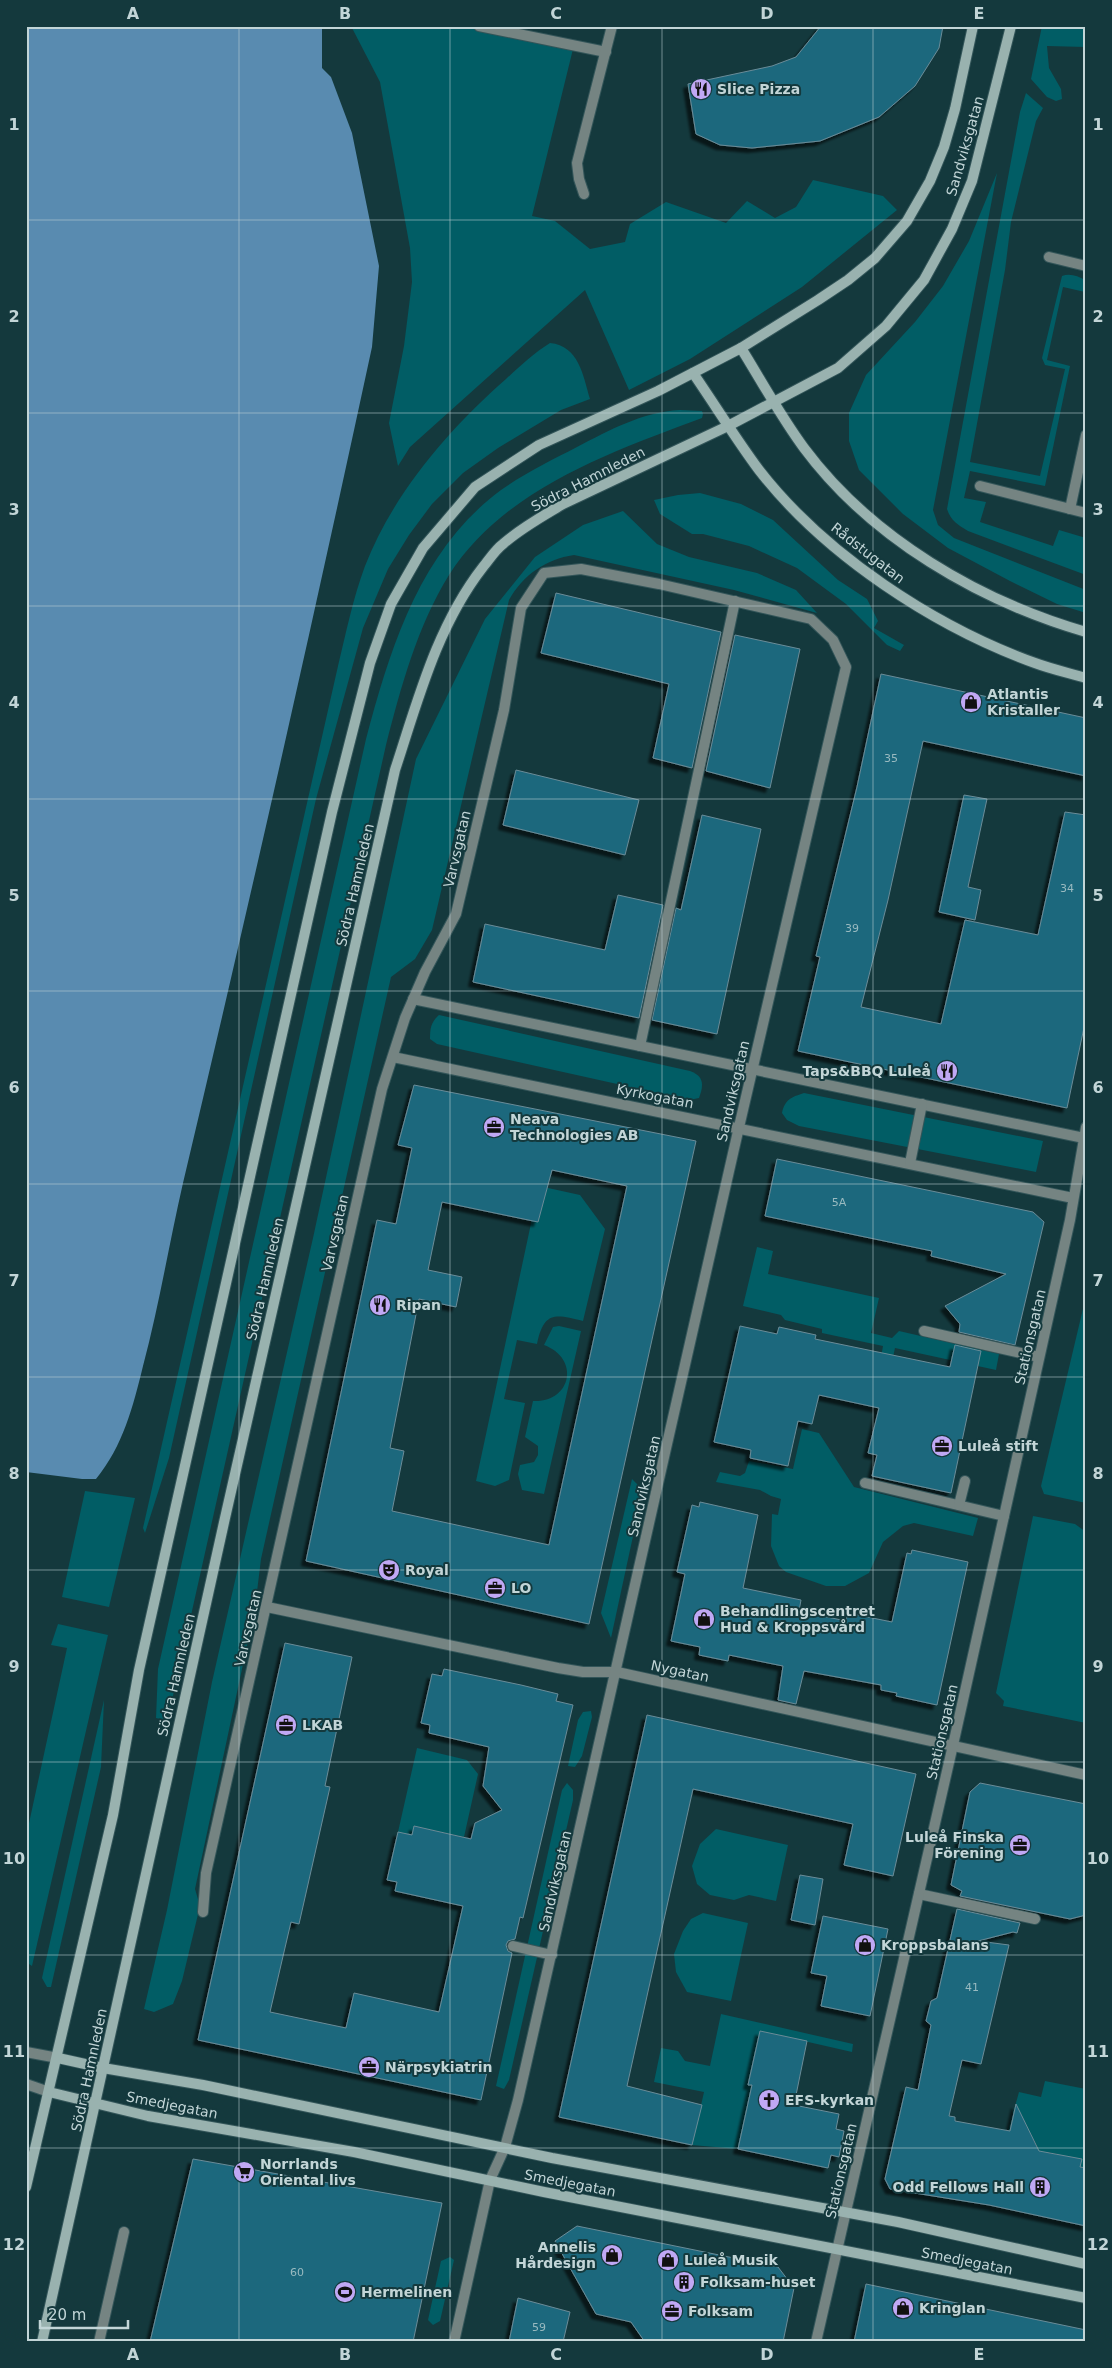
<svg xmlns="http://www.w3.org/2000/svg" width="1112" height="2368" font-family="'DejaVu Sans',sans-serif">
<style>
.green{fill:#015d65}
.water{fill:#598bb0}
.building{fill:#1d677d;stroke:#6a8c98;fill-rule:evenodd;filter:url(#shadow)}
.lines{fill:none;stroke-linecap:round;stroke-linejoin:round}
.lane-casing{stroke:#335559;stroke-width:12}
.street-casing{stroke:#335559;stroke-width:12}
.secondary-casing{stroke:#335559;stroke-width:12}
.lane{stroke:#758482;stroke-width:10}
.street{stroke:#758482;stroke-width:10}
.secondary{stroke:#99b2af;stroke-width:10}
.grid{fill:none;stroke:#c2d5d7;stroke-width:1;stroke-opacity:0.55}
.labels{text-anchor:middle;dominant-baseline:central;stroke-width:4;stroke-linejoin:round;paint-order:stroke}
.number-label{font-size:11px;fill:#99bac0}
.poi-label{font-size:14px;font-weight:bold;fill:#c2d5d7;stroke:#14393d;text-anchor:start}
.street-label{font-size:14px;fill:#c2d5d7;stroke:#14393d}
.neatline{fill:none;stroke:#c2d5d7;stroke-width:2}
.grid-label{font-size:16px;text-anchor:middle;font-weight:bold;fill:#c2d5d7}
</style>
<defs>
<filter id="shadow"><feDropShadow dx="-4.5" dy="4.5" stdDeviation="1" flood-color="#0009"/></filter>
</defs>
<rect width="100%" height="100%" fill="#14393d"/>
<g class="green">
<polygon points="351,26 472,26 573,49 532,216 555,221 590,249 625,242 630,224 666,202 726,223 747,201 775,218 796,207 813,180 883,196 897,210 802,287 690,359 629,390 585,290 410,447 398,466 389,423 404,346 412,282 410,248 380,82"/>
<polygon points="1042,26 1086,26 1086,47 1047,46 1049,68 1061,89 1062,99 1056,101 1047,97 1031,79"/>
<path d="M 1026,93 L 1043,108 L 1036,121 L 1011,222 L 1005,270 L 970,462 L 1040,476 L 1065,369 L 1045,365 L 1042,358 L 1062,276 C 1070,273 1078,276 1085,280 L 1085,292 L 1063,287 L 1047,360 L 1070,366 L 1045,486 L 970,471 L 964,498 L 986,502 L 980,522 L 1053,546 L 1059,530 L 1086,538 L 1086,575 L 968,531 C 958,525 951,521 947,509 L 1020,112 Z"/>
<polygon points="997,173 933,510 938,525 954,538 1086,590 1086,613 1057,604 1010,581 948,548 903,514 859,470 849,441 849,413 866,375 915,322 943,286 969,241"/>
<path d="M 550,343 C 579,346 583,375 590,399 L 561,410 L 498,448 L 463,473 L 432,504 L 409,535 L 388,569 L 363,628 L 316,799 L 169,1458 L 145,1533 L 143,1528 L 338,666 C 346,633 353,598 365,566 C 393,494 448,430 506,379 C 520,366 534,353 550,343 Z"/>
<path d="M 680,410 L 702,411 L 703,414 L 702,418 C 611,452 504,489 449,575 C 417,627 401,687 386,745 L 168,1718 L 164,1720 L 156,1718 L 158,1669 L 366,739 C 391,646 420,550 501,490 C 525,473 552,460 577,447 C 610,430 642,412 680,410 Z"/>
<polygon points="700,493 741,504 773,520 838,580 867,599 878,621 874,628 904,645 900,651 887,645 846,604 797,568 749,546 703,534 692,534 660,514 654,500 678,495"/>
<path d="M 623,511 L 657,544 L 689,557 L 757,573 L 796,590 L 817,613 L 734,590 L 574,555 C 546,559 523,575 509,600 L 432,930 L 415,959 L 391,977 L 261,1559 L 255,1608 L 195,1889 L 200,1906 L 182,1981 L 173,2004 L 154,2012 L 144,2009 L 167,1910 L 212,1682 L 313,1238 L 416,759 L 485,619 L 535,557 L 583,525 Z"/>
<path d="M 439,1015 L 690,1071 C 704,1076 704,1085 699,1098 L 689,1100 L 437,1044 L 430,1039 C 430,1028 431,1022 439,1015 Z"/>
<path d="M 804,1093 L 1043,1141 L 1036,1172 L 799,1126 L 787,1120 L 782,1113 C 785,1099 792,1097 804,1093 Z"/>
<path d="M 539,1186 L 580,1195 L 605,1229 L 583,1321 C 555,1314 544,1311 537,1344 L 517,1340 L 504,1399 L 525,1403 L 509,1480 L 495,1486 L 476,1481 Z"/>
<polygon points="757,1247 773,1251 768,1274 879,1298 871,1333 892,1338 899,1331 999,1354 996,1370 895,1348 889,1376 878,1374 883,1346 822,1333 822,1329 785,1320 781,1315 743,1306"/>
<polygon points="1086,1296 1086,1503 1044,1494 1041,1486"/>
<path d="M 559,1326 L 581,1331 L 544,1494 L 522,1490 L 518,1474 L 520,1465 L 534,1462 L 538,1455 L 538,1446 L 525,1437 L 533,1401 C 571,1403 581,1359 544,1345 L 553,1327 Z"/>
<polygon points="802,1429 819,1433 854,1487 978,1518 973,1536 914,1523 903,1526 883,1542 869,1573 845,1586 826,1586 786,1572 779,1566 771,1546 772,1514 778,1515 781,1499 771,1496 760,1490 716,1482 720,1472 740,1476 745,1473 749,1461 793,1469"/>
<polygon points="632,1479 643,1490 611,1638 601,1613"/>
<polygon points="85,1491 135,1498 109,1607 62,1597"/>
<polygon points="1033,1516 1075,1524 1086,1532 1086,1723 1003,1706 1004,1701 996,1693"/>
<polygon points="58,1624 108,1635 32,1966 26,1962 26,1837 67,1648 51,1645"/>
<polygon points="104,1700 101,1767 51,1987 47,1987 42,1978"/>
<polygon points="591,1711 592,1717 582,1756 575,1767 568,1766 578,1720 583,1712"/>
<polygon points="417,1748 467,1760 478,1774 464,1837 414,1826 412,1835 398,1832"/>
<polygon points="567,1783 573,1790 573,1800 509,2080 504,2089 496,2086 562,1790"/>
<polygon points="716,1829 788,1845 776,1901 749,1895 734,1900 710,1895 697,1884 692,1866 700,1844"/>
<polygon points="703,1913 748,1923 731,2001 687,1992 676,1972 674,1954 683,1931 691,1919"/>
<polygon points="721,2014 853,2044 852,2052 760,2031 748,2084 755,2086 750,2096 738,2149 692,2145 704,2092 654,2082 661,2048 678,2051 685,2061 710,2066"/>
<polygon points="1045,2081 1086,2089 1086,2168 1080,2167 1082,2159 1071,2157 1069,2165 1056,2161 1057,2154 1047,2152 1045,2160 1036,2158 1038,2148 1034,2140 1008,2131 1019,2092 1041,2097"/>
<polygon points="450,2257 454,2260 440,2321 433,2325 428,2320 441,2261"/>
</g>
<path class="water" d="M 26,26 L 322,26 L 322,68 L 331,77 L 352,133 L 379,266 L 372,347 C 312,626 249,905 183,1183 C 169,1244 159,1306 143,1366 C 133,1407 123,1446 96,1479 L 82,1479 L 26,1472 Z"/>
<g class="building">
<polygon points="821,26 943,26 939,48 915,86 879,117 820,141 752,148 720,145 696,134 688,84 772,66 796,57"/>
<polygon points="556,593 721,632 692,768 653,758 669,684 541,653"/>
<polygon points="735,635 800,649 770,788 706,771"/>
<polygon points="881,674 1086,718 1086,776 923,741 888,900 861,1007 941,1024 965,920 1038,935 1065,812 1086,815 1086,1018 1067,1108 798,1051 820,957 816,956 857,787"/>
<polygon points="516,770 639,800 625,855 503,825"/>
<polygon points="964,795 987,799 968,887 981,890 975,920 939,912"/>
<polygon points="702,815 761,829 717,1034 652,1020 676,908 681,910"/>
<polygon points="618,895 663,905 639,1018 473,982 485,924 605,950"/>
<path d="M 414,1085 L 696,1141 L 589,1624 L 306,1561 L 377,1220 L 396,1224 L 412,1148 L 398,1145 ZM 552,1170 L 627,1186 L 549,1545 L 392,1511 L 404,1451 L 390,1448 L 419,1299 L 456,1307 L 462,1277 L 428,1270 L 442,1202 L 538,1222 Z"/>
<polygon points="777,1159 1033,1212 1044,1222 1015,1345 959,1332 960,1324 945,1306 1006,1274 931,1256 932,1251 765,1216"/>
<polygon points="740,1326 777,1334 779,1327 816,1335 815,1339 950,1367 955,1345 981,1351 951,1493 872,1476 877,1455 868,1453 879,1408 819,1395 812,1424 798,1421 788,1466 750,1458 751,1450 714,1442"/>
<polygon points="700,1502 758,1515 743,1588 801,1600 799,1611 846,1621 848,1613 892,1622 907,1553 911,1554 912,1550 968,1562 937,1705 896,1696 897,1693 881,1690 881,1685 804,1671 796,1704 778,1700 783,1666 729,1655 728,1661 699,1655 700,1647 671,1641 685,1574 677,1572 692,1505 699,1507"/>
<polygon points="285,1643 352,1657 325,1786 330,1787 299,1924 291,1922 270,2012 346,2028 354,1993 439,2012 463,1906 395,1891 397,1882 387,1880 398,1832 412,1835 414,1826 471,1839 475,1823 502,1810 483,1786 489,1747 429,1733 430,1725 421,1723 432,1674 442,1676 444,1669 521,1685 558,1694 556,1701 573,1705 523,1918 520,1917 515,1939 508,1941 506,1945 508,1951 512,1953 481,2100 198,2040"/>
<polygon points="647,1715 916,1774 893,1876 844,1865 853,1824 693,1789 627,2086 702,2105 692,2145 559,2117"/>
<polygon points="980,1783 1086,1804 1086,1915 1070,1919 960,1896 962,1891 951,1885 970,1792"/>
<polygon points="800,1875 823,1879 815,1925 791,1920"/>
<polygon points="957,1909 1020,1923 1017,1933 1013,1932 978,1941 1009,1945 981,2064 962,2060 949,2116 955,2117 955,2121 1010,2131 1016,2104 1039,2151 1082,2159 1080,2167 1086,2168 1086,2226 989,2205 890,2189 885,2179 906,2087 918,2090 931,2025 926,2021 931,2001 937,1998"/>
<polygon points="823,1916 888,1929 870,2016 821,2006 827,1976 811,1973"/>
<polygon points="760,2031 807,2041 794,2105 839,2114 836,2129 844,2131 839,2157 831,2155 828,2168 738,2149 752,2085 748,2085"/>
<polygon points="193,2159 442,2203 413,2342 150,2342"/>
<polygon points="577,2226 778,2267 794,2288 783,2342 645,2342 631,2322 596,2314 555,2241"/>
<polygon points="866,2284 1086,2330 1086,2342 854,2342"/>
<polygon points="518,2298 570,2312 563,2342 509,2342"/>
</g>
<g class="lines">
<g class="lane-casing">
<g id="lane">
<polyline points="479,26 606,52"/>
<polyline points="1049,257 1086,266"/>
<polyline points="980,486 1086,513"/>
<polyline points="1070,509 1086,435"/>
<polyline points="640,1046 735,601"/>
<polyline points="924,1331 1039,1357"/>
<polyline points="865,1483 1004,1516"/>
<polyline points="959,1505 965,1481"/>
<polyline points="919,1894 1035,1919"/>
<polyline points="513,1946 552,1955"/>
</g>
</g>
<g class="street-casing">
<g id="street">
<polyline points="584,194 579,179 577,163 612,26"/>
<polyline points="413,999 1084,1138"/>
<polyline points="393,1057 1073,1198"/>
<polyline points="910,1163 922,1104"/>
<polyline points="267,1607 558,1668 583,1672 617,1672 1086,1775"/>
<polyline points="203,1912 206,1873 382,1089 405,1018 425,972 456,914 504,710 521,608 544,573 581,569 659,584 811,619 833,640 846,667 739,1127 518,2100 505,2147 490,2180 454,2342"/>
<polyline points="26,2052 58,2058"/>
<polyline points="26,2084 49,2092"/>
<polyline points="99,2342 124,2232"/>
<polyline points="816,2342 953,1745 1070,1220 1086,1127"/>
</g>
</g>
<g class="secondary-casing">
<g id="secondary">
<path d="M 741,348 C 762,382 781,417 804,448 C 871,538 979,601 1086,632"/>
<path d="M 693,373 C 715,405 736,439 759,470 C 825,555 935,627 1035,663 C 1051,669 1069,673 1086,678"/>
<polyline points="58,2058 103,2068 203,2085 552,2158 898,2222 1086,2264"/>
<polyline points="49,2092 148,2116 354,2152 544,2192 1086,2298"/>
<polyline points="26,2187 113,1815 139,1670 332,812 370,663 391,604 423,548 475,487 539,445 658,391 741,348 818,300 848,280 875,258 907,221 930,181 944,147 955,109 973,26"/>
<path d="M 42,2342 L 225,1518 L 395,770 C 418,700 437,626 483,567 C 489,560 495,550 503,544 C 521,528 543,516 563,504 L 728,426 L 838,368 L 886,326 L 924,280 L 952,229 L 972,181 L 1011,26"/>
</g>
</g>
<use href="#lane" class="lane"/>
<use href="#street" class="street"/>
<use href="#secondary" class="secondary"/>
</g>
<path class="grid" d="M 239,26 L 239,2342M 450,26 L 450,2342M 662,26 L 662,2342M 873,26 L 873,2342M 26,220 L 1086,220M 26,413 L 1086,413M 26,606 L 1086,606M 26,799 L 1086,799M 26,991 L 1086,991M 26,1184 L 1086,1184M 26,1377 L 1086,1377M 26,1570 L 1086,1570M 26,1762 L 1086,1762M 26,1955 L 1086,1955M 26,2148 L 1086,2148"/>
<defs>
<g id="restaurant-disc" transform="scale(1.125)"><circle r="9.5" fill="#c0a8f4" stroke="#14393d"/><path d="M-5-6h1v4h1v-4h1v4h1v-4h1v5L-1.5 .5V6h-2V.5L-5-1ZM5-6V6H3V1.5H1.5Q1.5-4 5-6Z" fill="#111"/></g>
<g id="shop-disc" transform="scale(1.125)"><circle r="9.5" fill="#c0a8f4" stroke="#14393d"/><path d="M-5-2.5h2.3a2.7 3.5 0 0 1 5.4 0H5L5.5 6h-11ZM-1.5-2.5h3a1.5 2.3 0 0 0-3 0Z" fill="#111"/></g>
<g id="office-disc" transform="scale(1.125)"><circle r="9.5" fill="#c0a8f4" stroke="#14393d"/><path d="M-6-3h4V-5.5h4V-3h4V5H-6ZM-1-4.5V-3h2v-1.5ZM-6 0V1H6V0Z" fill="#111"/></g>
<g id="theatre-disc" transform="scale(1.125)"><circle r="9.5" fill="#c0a8f4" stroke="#14393d"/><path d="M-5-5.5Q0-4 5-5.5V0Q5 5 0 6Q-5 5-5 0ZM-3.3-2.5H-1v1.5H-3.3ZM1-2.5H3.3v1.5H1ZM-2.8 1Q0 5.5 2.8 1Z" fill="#111"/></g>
<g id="church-disc" transform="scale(1.125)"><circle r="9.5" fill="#c0a8f4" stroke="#14393d"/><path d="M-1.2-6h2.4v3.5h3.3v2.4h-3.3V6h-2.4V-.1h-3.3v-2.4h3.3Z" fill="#111"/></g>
<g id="supermarket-disc" transform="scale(1.125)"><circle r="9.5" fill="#c0a8f4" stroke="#14393d"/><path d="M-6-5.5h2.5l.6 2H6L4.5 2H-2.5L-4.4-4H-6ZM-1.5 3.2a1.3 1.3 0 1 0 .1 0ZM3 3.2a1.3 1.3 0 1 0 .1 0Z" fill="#111"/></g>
<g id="building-disc" transform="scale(1.125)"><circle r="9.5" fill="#c0a8f4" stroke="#14393d"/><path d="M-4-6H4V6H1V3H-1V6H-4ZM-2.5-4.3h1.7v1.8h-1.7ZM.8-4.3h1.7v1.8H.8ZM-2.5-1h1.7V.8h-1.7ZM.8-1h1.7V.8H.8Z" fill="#111"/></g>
<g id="stadium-disc" transform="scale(1.125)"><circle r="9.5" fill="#c0a8f4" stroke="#14393d"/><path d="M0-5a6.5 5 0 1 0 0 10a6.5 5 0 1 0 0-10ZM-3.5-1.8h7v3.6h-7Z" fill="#111"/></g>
</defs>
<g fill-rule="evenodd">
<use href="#restaurant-disc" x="701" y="89"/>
<use href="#shop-disc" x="971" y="702"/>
<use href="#restaurant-disc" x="947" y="1071"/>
<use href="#office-disc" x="494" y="1127"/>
<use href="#restaurant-disc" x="380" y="1305"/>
<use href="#office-disc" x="942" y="1446"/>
<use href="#theatre-disc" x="389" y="1570"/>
<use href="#office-disc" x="495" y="1588"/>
<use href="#shop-disc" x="704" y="1619"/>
<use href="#office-disc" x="286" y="1725"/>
<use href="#office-disc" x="1020" y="1845"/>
<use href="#shop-disc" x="865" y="1945"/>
<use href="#office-disc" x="369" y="2067"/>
<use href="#church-disc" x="769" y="2100"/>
<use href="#supermarket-disc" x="244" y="2172"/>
<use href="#building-disc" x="1040" y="2187"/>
<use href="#shop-disc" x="612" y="2255"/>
<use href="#shop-disc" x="668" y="2260"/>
<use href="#building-disc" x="684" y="2282"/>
<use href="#stadium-disc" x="345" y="2292"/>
<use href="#shop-disc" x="903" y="2308"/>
<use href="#office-disc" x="672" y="2311"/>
</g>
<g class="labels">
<g class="number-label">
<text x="891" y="758">35</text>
<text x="1067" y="888">34</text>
<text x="852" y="928">39</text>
<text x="839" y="1202">5A</text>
<text x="972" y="1987">41</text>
<text x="297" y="2272">60</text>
<text x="539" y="2327">59</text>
</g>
<g class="poi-label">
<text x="717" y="89">Slice Pizza</text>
<text x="987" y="694">Atlantis<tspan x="987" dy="16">Kristaller</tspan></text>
<text x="931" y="1071" text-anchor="end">Taps&amp;BBQ Luleå</text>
<text x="510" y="1119">Neava<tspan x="510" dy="16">Technologies AB</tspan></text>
<text x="396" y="1305">Ripan</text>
<text x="958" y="1446">Luleå stift</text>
<text x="405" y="1570">Royal</text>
<text x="511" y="1588">LO</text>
<text x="720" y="1611">Behandlingscentret<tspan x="720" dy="16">Hud &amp; Kroppsvård</tspan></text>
<text x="302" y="1725">LKAB</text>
<text x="1004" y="1837" text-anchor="end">Luleå Finska<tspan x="1004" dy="16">Förening</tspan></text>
<text x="881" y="1945">Kroppsbalans</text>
<text x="385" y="2067">Närpsykiatrin</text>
<text x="785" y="2100">EFS-kyrkan</text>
<text x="260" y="2164">Norrlands<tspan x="260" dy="16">Oriental livs</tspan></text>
<text x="1024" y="2187" text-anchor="end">Odd Fellows Hall</text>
<text x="596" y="2247" text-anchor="end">Annelis<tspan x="596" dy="16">Hårdesign</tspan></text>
<text x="684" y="2260">Luleå Musik</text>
<text x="700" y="2282">Folksam-huset</text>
<text x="361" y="2292">Hermelinen</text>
<text x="919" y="2308">Kringlan</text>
<text x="688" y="2311">Folksam</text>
</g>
<g class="street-label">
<text transform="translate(965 146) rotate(-74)">Sandviksgatan</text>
<text transform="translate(588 479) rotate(-27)">Södra Hamnleden</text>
<text transform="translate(868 553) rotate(38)">Rådstugatan</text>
<text transform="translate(457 849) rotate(-77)">Varvsgatan</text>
<text transform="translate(355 885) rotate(-77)">Södra Hamnleden</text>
<text transform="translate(733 1091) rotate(-77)">Sandviksgatan</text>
<text transform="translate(655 1096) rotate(11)">Kyrkogatan</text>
<text transform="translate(335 1233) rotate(-77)">Varvsgatan</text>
<text transform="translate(265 1279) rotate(-77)">Södra Hamnleden</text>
<text transform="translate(1030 1337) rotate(-77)">Stationsgatan</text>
<text transform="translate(644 1486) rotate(-77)">Sandviksgatan</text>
<text transform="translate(248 1628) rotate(-77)">Varvsgatan</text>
<text transform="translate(680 1671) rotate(12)">Nygatan</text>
<text transform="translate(176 1675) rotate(-77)">Södra Hamnleden</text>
<text transform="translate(942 1732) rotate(-77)">Stationsgatan</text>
<text transform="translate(555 1881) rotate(-77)">Sandviksgatan</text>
<text transform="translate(89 2070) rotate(-78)">Södra Hamnleden</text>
<text transform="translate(172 2105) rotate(11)">Smedjegatan</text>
<text transform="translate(841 2171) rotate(-77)">Stationsgatan</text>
<text transform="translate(570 2183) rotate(11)">Smedjegatan</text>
<text transform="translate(967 2261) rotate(11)">Smedjegatan</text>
</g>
</g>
<rect width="1112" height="2368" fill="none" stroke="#14393d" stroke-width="55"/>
<path d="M40 2320v8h88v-8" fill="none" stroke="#c2d5d7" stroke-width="2.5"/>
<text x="48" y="2320" font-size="15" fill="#c2d5d7" stroke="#14393d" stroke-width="4" paint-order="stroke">20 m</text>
<rect x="28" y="28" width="1056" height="2312" class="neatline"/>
<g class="grid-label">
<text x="133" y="19">A</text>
<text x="345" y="19">B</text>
<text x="556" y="19">C</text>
<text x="767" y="19">D</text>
<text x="979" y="19">E</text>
<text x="14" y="130">1</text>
<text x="1098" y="130">1</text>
<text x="14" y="322">2</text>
<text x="1098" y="322">2</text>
<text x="14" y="515">3</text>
<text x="1098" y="515">3</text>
<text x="14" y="708">4</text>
<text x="1098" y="708">4</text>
<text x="14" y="901">5</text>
<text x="1098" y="901">5</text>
<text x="14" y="1093">6</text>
<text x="1098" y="1093">6</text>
<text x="14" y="1286">7</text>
<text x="1098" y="1286">7</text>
<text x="14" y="1479">8</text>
<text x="1098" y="1479">8</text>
<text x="14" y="1672">9</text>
<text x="1098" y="1672">9</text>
<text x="14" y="1864">10</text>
<text x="1098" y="1864">10</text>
<text x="14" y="2057">11</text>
<text x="1098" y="2057">11</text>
<text x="14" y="2250">12</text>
<text x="1098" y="2250">12</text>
<text x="133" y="2360">A</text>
<text x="345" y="2360">B</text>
<text x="556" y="2360">C</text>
<text x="767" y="2360">D</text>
<text x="979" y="2360">E</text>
</g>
</svg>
